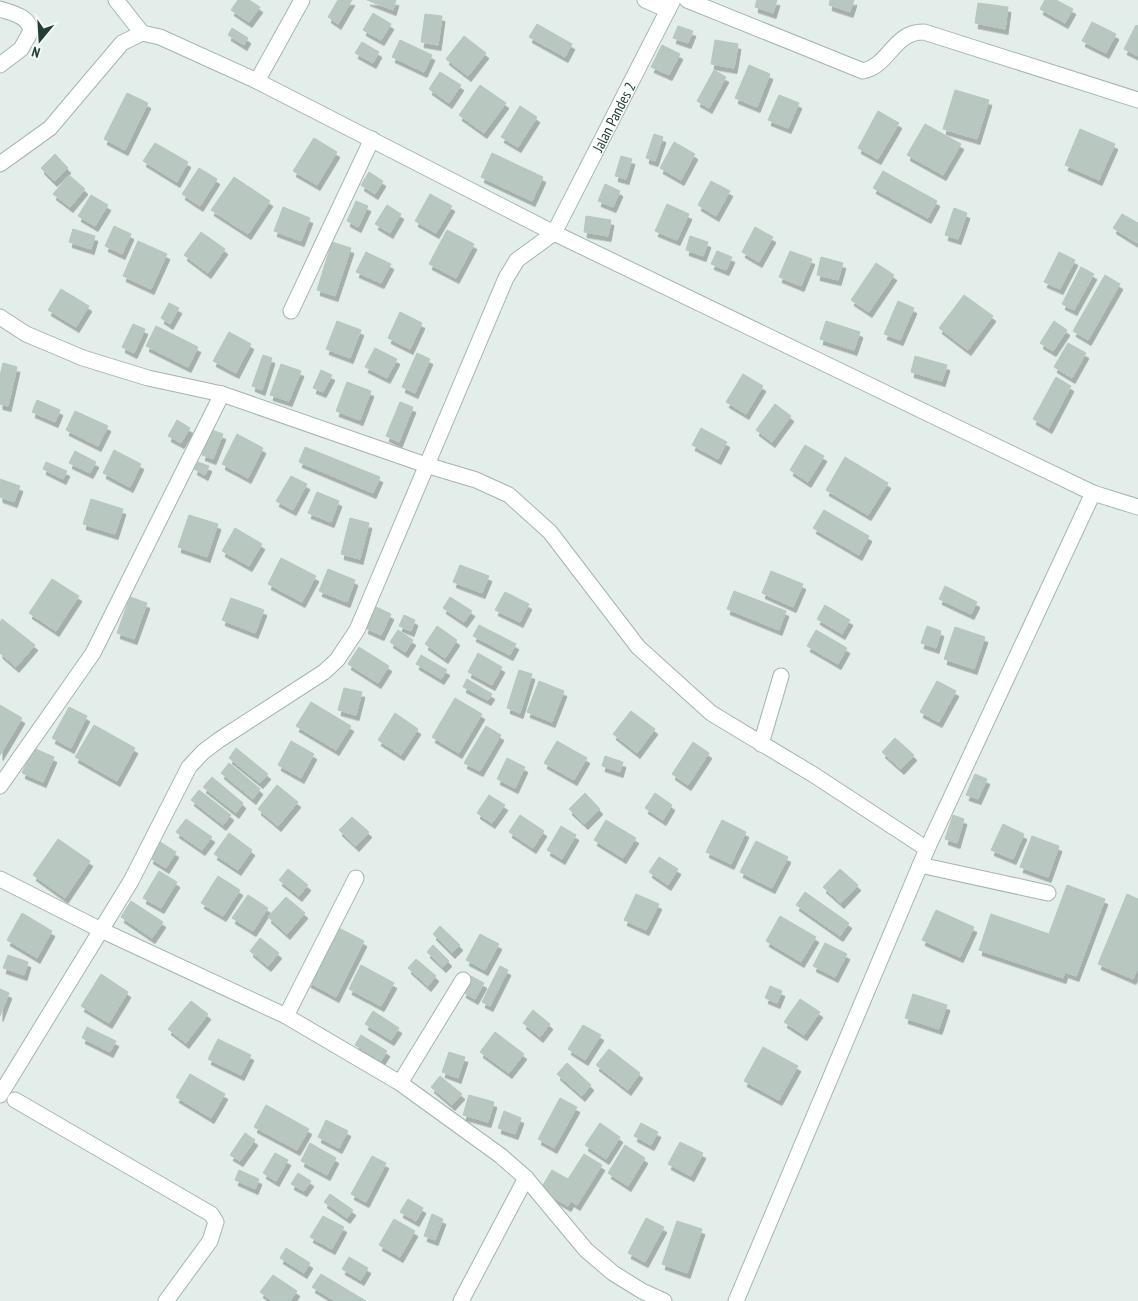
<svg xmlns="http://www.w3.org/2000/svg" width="1138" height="1301" font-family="'PT Sans Narrow',sans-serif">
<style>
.building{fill:#b8c8c1;stroke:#b5c7c0;filter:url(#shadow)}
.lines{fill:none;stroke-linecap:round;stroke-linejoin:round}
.street-casing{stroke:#a5b5b0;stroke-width:17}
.street{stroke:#fff;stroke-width:15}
.labels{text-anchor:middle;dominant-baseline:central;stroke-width:4;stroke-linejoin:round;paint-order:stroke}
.street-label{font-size:15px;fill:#223f37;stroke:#f3f9f6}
</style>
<defs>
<filter id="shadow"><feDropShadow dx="3" dy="5.5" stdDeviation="0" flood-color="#0004"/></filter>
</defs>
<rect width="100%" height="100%" fill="#e3ede9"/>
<g class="building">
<polygon points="238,0 249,0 260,7 249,22 231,10"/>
<polygon points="338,0 352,0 338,24 328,17"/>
<polygon points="367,0 396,0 393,10"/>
<polygon points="757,0 777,0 773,13 755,7"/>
<polygon points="830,0 854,0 850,12 829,5"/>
<polygon points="1045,0 1056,0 1073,9 1065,23 1040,9"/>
<polygon points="978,3 1008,7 1005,29 975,23"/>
<polygon points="373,13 391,24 381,40 363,30"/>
<polygon points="425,14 442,16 438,45 421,42"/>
<polygon points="1092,22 1116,34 1106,53 1082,41"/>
<polygon points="537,24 572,44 565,57 529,37"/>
<polygon points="1136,25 1138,26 1138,56 1124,49"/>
<polygon points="678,26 693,31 688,43 673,38"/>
<polygon points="232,28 248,38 244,45 228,35"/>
<polygon points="464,36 486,53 468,76 446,59"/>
<polygon points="400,40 432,55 424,72 392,57"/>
<polygon points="715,40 738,44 734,68 711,64"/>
<polygon points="362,42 379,52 373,63 355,53"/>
<polygon points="662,45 680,54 669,75 651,67"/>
<polygon points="749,65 770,74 757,107 735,98"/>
<polygon points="714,70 726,77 709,108 697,101"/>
<polygon points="440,72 461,85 449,103 429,89"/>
<polygon points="480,85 506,103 484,133 459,115"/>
<polygon points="955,90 989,100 977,139 943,129"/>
<polygon points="127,93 148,103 125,150 104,139"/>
<polygon points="779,95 799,103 788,128 768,120"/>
<polygon points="520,106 537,117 518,147 501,137"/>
<polygon points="878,111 899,123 878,159 858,148"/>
<polygon points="925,124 961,144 943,175 907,155"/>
<polygon points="1080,129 1115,144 1099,180 1065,165"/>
<polygon points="654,134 663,137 655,161 646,158"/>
<polygon points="314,138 337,152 317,185 293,171"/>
<polygon points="674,142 695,154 681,180 660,168"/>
<polygon points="155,143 188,162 177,182 143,161"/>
<polygon points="492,153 543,177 532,201 481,177"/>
<polygon points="55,154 68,168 54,181 41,168"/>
<polygon points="621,156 632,159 626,179 615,176"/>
<polygon points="199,168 217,179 200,206 182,194"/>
<polygon points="883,171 937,201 928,218 873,188"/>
<polygon points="369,172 383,181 375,194 361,185"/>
<polygon points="69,175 85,189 70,207 53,194"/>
<polygon points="234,177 270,201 248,234 211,210"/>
<polygon points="711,181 730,191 716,216 698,205"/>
<polygon points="605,184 620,191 613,207 598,201"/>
<polygon points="430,194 452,206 436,233 415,221"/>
<polygon points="91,195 108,205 95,226 78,216"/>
<polygon points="356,201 368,206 358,227 347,221"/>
<polygon points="667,204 689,214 677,240 655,231"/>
<polygon points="387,205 401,214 390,233 375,224"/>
<polygon points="283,207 310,218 301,241 274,231"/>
<polygon points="954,208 967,213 958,239 945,235"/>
<polygon points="1122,214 1138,223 1137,243 1113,228"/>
<polygon points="586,216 611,220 608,236 584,232"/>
<polygon points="114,226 131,234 122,254 105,246"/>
<polygon points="755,227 773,237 759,262 742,252"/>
<polygon points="73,229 95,236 91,249 69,242"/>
<polygon points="447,230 474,244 456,278 429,264"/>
<polygon points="201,232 225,249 208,273 184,255"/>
<polygon points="690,236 708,242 703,256 686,250"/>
<polygon points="138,241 167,254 151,289 123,276"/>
<polygon points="332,242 351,248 335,296 317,290"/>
<polygon points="717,251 732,257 726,270 711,264"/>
<polygon points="790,251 812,259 801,286 779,277"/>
<polygon points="366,252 391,264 381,283 356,272"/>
<polygon points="1059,252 1075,260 1060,289 1044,282"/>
<polygon points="821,257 843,263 838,280 817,275"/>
<polygon points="876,263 894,275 869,312 851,300"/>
<polygon points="1081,267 1094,274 1074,310 1062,304"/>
<polygon points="1105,275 1120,284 1088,340 1073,331"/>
<polygon points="61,289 89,306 76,327 48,310"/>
<polygon points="964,295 993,316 968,350 939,328"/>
<polygon points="898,301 914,308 900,340 884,334"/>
<polygon points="169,303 179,308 170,324 161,318"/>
<polygon points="400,312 422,323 410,349 388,338"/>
<polygon points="337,321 361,330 350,358 326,349"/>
<polygon points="826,321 860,332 854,350 820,339"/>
<polygon points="1054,321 1067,330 1053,351 1040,343"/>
<polygon points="133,324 145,329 134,353 122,347"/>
<polygon points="156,326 198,347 188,367 146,346"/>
<polygon points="229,332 251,344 236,373 213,361"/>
<polygon points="1068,343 1086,353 1072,378 1054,367"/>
<polygon points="375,348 397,359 387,378 365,367"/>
<polygon points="417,353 430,359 415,393 402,387"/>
<polygon points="263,355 272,358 262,390 252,386"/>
<polygon points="915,356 947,365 942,381 911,372"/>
<polygon points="3,363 17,367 8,406 0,404 0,376"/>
<polygon points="281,364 301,371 289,401 270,395"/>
<polygon points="321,370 332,375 323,392 313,388"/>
<polygon points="743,374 763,386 746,414 726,402"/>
<polygon points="1056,377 1071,386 1049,428 1033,419"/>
<polygon points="347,382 371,391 360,420 336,411"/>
<polygon points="37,400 60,410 55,422 32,412"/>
<polygon points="400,402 413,407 399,442 386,436"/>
<polygon points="775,404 791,416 772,442 756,430"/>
<polygon points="75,411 108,426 98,446 66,430"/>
<polygon points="177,420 190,428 181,443 168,436"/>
<polygon points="701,428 727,442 718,459 692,445"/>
<polygon points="212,430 223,434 213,459 202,455"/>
<polygon points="237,434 263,448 248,478 222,464"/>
<polygon points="805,445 824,456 808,482 790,470"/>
<polygon points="305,447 380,477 373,493 299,462"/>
<polygon points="114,450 141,464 130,487 103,473"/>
<polygon points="75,451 96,462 90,473 69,463"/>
<polygon points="845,457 888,483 868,515 826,490"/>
<polygon points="46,462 67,471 63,479 43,469"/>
<polygon points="198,462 209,466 205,475 194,469"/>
<polygon points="291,476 307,484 293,510 276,501"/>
<polygon points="0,479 20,486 14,502 0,497"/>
<polygon points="317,492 339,501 331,522 308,513"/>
<polygon points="91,499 123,509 115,534 83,524"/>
<polygon points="824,510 869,536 859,555 813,528"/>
<polygon points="189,515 218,524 207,557 178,547"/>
<polygon points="350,518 369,523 360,559 341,554"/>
<polygon points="235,528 262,544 249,566 222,551"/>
<polygon points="281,558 316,576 302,602 268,584"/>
<polygon points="460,565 489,576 482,593 453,582"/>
<polygon points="328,569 355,580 347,602 319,591"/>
<polygon points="771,571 803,584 793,607 762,593"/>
<polygon points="52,579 79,596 56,631 29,613"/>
<polygon points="945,586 977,602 971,614 939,599"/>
<polygon points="734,591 786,611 779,630 727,609"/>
<polygon points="505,592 529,604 520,622 495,610"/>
<polygon points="130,597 147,603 134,639 117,633"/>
<polygon points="450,597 472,611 464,622 443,608"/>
<polygon points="231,598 264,610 255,633 222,620"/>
<polygon points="825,605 850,620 842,634 817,619"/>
<polygon points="374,606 391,614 381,635 365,628"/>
<polygon points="404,615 415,620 411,631 399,626"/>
<polygon points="2,619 35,645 16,667 0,653 0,622"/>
<polygon points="479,625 516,644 510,655 473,636"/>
<polygon points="437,626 457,640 445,658 425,644"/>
<polygon points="927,626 941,631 936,648 921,643"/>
<polygon points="955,627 985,637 974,669 944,659"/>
<polygon points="398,630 413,640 405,652 390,642"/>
<polygon points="816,630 847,648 838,664 807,646"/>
<polygon points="359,647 389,666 378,683 348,664"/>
<polygon points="478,653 502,667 492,685 468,672"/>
<polygon points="421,655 447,670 441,679 416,664"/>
<polygon points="519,670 532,674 520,713 507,708"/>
<polygon points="467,679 492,694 488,700 463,687"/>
<polygon points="539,681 564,691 552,722 527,712"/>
<polygon points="937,681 956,691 939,722 920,712"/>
<polygon points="344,688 362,692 356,715 338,710"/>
<polygon points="455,698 482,714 459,753 432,737"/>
<polygon points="311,702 351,726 336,750 296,726"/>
<polygon points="0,705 22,718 0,755"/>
<polygon points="69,707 87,716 71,748 52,738"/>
<polygon points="631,711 655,729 637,753 613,734"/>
<polygon points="395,713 418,729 401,755 378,740"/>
<polygon points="94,725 135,748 117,781 75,757"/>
<polygon points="486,726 501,735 480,771 464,763"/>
<polygon points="895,738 914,755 901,769 882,752"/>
<polygon points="291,741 314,754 301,778 278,765"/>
<polygon points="557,741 587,758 574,780 544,763"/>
<polygon points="693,742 709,753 688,785 672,774"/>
<polygon points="33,748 54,757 43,782 22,773"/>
<polygon points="236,748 268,774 260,783 229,758"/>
<polygon points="605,756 623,762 620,772 602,766"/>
<polygon points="507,758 525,767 515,788 497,779"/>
<polygon points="229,763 260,789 253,799 221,773"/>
<polygon points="975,774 987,779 978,799 966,795"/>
<polygon points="212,777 243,803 236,813 203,787"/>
<polygon points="277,785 298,802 278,826 258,809"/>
<polygon points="199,790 231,815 223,825 191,800"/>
<polygon points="585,793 600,809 585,824 569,809"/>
<polygon points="655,793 672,805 663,820 645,808"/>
<polygon points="489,795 505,805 492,823 477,813"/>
<polygon points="520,815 544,831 533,848 509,832"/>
<polygon points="953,815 964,819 957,843 945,839"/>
<polygon points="352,817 369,832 356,846 339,830"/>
<polygon points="186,819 212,837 202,850 176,832"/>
<polygon points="606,820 636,838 623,858 594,840"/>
<polygon points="722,820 746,832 731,864 706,852"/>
<polygon points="1003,824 1024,834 1013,859 991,850"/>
<polygon points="561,826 576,835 562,859 547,850"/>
<polygon points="229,833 252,850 238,870 214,854"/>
<polygon points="1032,836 1059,846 1048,877 1020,867"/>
<polygon points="58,839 90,861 65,898 33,875"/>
<polygon points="756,841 788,857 772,888 740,872"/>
<polygon points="160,842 176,852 166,868 150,858"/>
<polygon points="659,857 678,869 668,885 649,872"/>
<polygon points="288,869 308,885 299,896 279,880"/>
<polygon points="840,869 858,885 841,903 823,887"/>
<polygon points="159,871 177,882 161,908 143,898"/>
<polygon points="218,876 240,890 223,916 201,903"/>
<polygon points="1067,885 1105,899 1076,976 1065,972 1063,978 979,950 991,914 1049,934"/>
<polygon points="805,892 849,923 840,936 796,905"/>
<polygon points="636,894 659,904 646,930 624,920"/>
<polygon points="1127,894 1138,899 1138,967 1133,979 1098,964"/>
<polygon points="248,895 268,908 253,931 232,918"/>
<polygon points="286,897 305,913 287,934 268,917"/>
<polygon points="131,901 163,922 152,938 121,917"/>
<polygon points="936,910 974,927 960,957 922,940"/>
<polygon points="22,913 52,931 37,958 7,940"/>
<polygon points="780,916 816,937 801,962 766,941"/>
<polygon points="440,926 460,945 452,953 433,934"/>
<polygon points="337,927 364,941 336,997 308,982"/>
<polygon points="480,934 499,944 485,970 466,960"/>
<polygon points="260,938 279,953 268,966 250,951"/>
<polygon points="825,943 847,954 835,977 813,966"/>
<polygon points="433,945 449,961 443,967 427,952"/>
<polygon points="8,955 28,962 24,975 3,968"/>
<polygon points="416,959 436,976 428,986 408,968"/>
<polygon points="361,965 394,983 381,1006 349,989"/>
<polygon points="500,966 508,970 490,1006 482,1002"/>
<polygon points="101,974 128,992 109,1023 81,1006"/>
<polygon points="471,976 484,983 475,999 463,992"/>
<polygon points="770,986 782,991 777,1003 765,998"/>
<polygon points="0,989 9,993 0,1016"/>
<polygon points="913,994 947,1005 939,1029 905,1018"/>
<polygon points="800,999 820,1012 804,1035 784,1022"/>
<polygon points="191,1001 208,1014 186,1043 168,1029"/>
<polygon points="533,1010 550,1024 540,1037 523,1023"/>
<polygon points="373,1011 399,1028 391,1040 365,1024"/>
<polygon points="583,1025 601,1035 585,1060 568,1049"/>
<polygon points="87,1027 116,1041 110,1052 82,1038"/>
<polygon points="495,1032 524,1054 509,1073 480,1052"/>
<polygon points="361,1035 387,1051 381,1061 355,1045"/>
<polygon points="218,1039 251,1055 241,1075 208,1059"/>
<polygon points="763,1047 798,1066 779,1100 744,1081"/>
<polygon points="609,1049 640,1073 628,1090 596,1065"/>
<polygon points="449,1052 465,1057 458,1078 442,1072"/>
<polygon points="567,1063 591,1085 582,1096 557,1074"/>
<polygon points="190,1074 225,1094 211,1118 176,1097"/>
<polygon points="440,1076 462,1094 452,1105 431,1087"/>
<polygon points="469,1095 494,1102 488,1122 463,1115"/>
<polygon points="560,1098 577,1107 554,1148 538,1139"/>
<polygon points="266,1105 309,1129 297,1150 254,1127"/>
<polygon points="504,1111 521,1118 515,1134 498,1128"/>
<polygon points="326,1120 348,1131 339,1148 318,1137"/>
<polygon points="600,1123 620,1137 606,1159 585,1145"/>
<polygon points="641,1123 658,1132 651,1145 634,1136"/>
<polygon points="245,1133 255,1140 240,1161 230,1155"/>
<polygon points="680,1142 703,1153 691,1176 668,1164"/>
<polygon points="310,1143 336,1158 327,1175 301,1161"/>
<polygon points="625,1145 645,1158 628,1186 608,1173"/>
<polygon points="275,1153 288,1160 276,1181 263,1173"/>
<polygon points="584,1154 602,1165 577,1205 571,1201 568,1206 540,1190 552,1170 568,1179"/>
<polygon points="372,1156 386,1163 366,1202 351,1194"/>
<polygon points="239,1170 259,1179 255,1189 235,1180"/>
<polygon points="298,1173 311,1181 304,1191 291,1184"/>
<polygon points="330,1194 353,1210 347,1218 324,1202"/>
<polygon points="408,1199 423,1208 416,1221 400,1212"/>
<polygon points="432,1214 443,1219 435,1240 424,1236"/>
<polygon points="323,1216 344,1227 332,1249 310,1237"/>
<polygon points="646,1218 664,1227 645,1262 628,1253"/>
<polygon points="394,1219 415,1231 400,1257 379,1245"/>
<polygon points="677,1221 702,1229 687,1273 662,1264"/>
<polygon points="286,1248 310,1263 304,1273 280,1258"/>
<polygon points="349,1257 368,1268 361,1280 342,1269"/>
<polygon points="321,1274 366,1301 335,1301 312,1287"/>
<polygon points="273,1275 297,1291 290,1301 272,1301 260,1292"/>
</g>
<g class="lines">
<g class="street-casing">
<g id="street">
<polyline points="116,0 142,33"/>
<polyline points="645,0 668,10"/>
<path d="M 687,0 L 863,71 C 889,66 894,31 924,32 L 1138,100"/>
<path d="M 0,9 C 12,13 29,16 31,31 L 21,49 L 0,65"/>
<polyline points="257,81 302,0"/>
<polyline points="0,164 50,128 122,43 142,33 160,37 257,81 554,233 1093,493 1138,507"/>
<polyline points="291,311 372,139"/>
<polyline points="0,317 26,334 83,358 148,378 222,394 426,465 476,480 509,495 550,532 638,647 711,713 814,775 927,849"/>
<polyline points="761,744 781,676"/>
<polyline points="0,786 93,653 222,394"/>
<polyline points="920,865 1048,893"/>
<polyline points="0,879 101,930 286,1016 400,1083 501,1156 526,1178 586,1250 613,1273 642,1291 664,1301"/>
<polyline points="286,1016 356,878"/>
<polyline points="400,1083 463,980"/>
<path id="s1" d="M 0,1095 L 131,881 L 189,767 L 203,752 L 219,740 L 324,672 L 337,660 L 357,630 L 506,278 L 517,260 L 554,233 L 673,0"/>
<polyline points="15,1100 211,1214 216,1222 210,1241 166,1301"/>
<polyline points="461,1301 526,1178"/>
<polyline points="736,1301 927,849 1093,493"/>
</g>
</g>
<use href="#street" class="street"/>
</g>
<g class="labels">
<g class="street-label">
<text stroke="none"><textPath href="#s1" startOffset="1178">Jalan Pandes 2</textPath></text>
</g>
</g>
<g transform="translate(40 40) rotate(198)" stroke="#f3f9f6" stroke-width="4" paint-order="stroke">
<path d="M0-4L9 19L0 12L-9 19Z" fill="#223f37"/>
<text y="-8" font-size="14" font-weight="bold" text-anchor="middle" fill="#223f37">N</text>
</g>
</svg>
